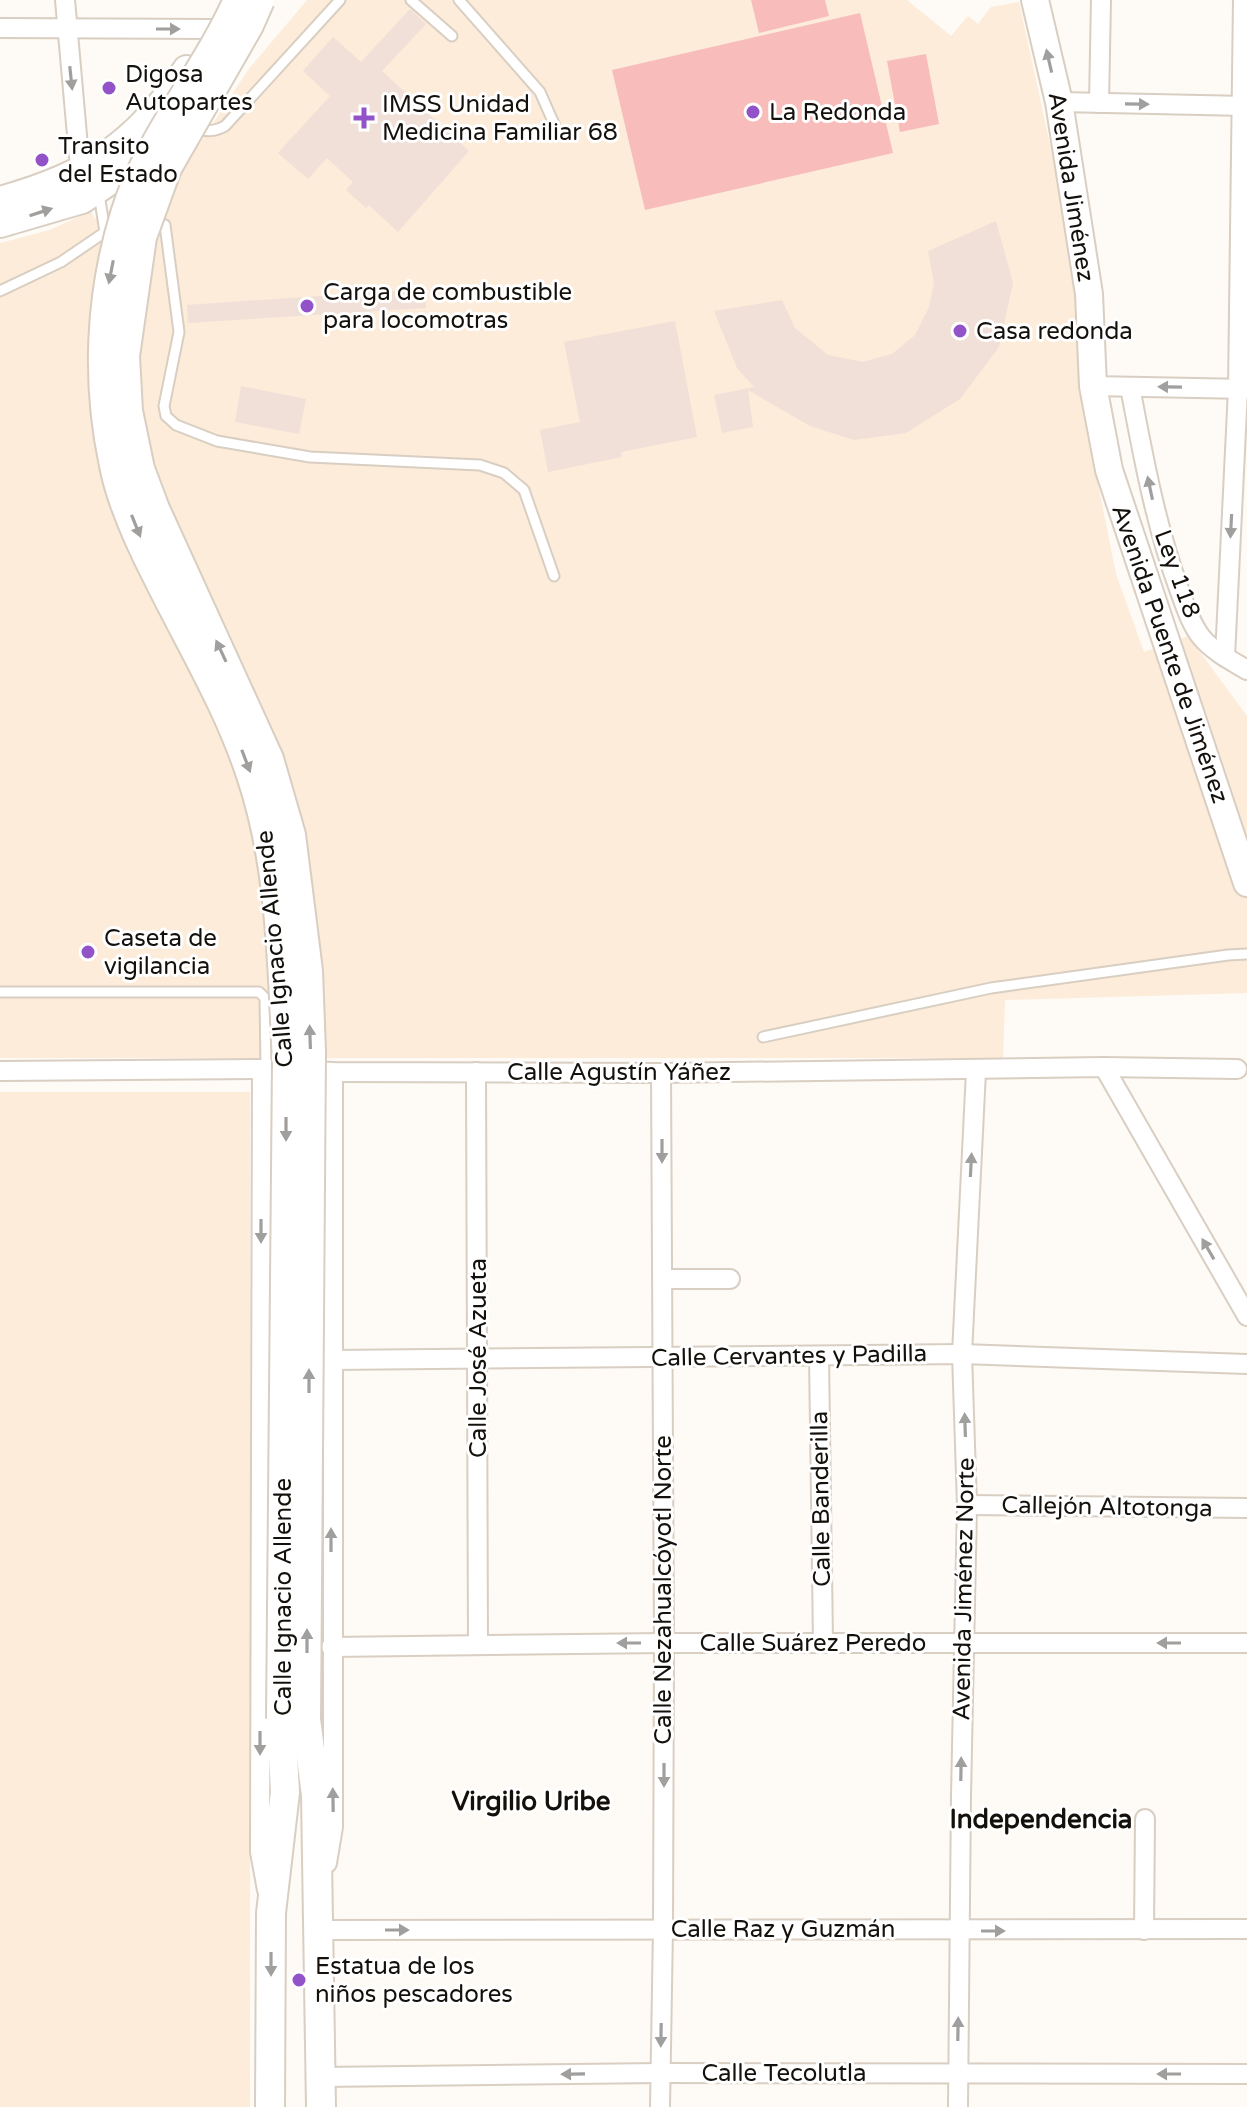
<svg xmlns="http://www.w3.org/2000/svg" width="1247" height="2107" font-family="'Varela Round',sans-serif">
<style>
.built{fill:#fcecd9}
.green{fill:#f8bcba}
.building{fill:#f0e0d8}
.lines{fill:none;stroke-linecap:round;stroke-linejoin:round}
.lane-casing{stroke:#d9cec2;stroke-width:13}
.street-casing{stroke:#d9cec2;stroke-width:22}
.secondary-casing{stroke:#d9cec2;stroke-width:30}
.primary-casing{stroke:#d9cec2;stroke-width:32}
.lane{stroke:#fff;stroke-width:9}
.street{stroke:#fff;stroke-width:18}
.secondary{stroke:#fff;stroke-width:26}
.primary{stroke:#fff;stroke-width:28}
.primary-bridge-casing{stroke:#d9cec2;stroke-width:32;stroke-linecap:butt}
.primary-bridge{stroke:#fff;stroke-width:28}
.oneway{fill:#a19f9e}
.poi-dot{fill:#9253c8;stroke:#fff;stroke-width:3}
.labels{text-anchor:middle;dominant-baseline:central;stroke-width:6;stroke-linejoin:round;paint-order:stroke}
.poi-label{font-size:24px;fill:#14100c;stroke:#fff;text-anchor:start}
.street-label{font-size:24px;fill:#14100c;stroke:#fff}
.neighbourhood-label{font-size:26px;font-weight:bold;fill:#14100c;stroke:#fff}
</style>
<rect width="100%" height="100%" fill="#fefaf5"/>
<g class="built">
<polygon points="307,0 907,0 951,36 968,16 978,24 991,7 1019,2 1080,283 1088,387 1085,419 1116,574 1144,652 1188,636 1247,716 1247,993 1005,1000 1003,1058 0,1058 0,243 50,230 91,211 95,219 109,211 115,201 200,143 248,70"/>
<rect x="0" y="1092" width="250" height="1015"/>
</g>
<g class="green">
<polygon points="751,0 825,0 829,16 759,33"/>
<polygon points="860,13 893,153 645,210 612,70"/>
<polygon points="926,54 939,124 900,132 887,61"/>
</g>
<g class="building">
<polygon points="410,9 426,24 382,71 469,151 398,232 369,205 366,208 346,190 353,182 327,158 308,179 278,153 330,96 303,71 333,37 361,62"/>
<polygon points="996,221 1013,283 999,347 960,399 906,433 854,440 810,426 748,390 753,427 722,433 714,395 754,387 737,368 714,311 782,300 795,328 828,355 863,362 892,354 915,335 929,307 934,283 928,251"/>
<polygon points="425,289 426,308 188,323 187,305"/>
<polygon points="675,321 697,437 621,452 622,457 548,472 540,430 580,422 564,342"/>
<polygon points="241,386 306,399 299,434 235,422"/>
</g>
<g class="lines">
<g class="lane-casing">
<g id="lane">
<polyline points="411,0 452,36"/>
<polyline points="459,0 540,92 555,126"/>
<path d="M 193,126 C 204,133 214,132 225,126 L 340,0"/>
<polyline points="149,227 165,225 179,332 164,406 166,416 176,425 217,441 310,457 480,465 504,473 524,490 554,576"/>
<polyline points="0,291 61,262 105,232 99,194"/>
<polyline points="0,992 259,992 265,998 266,1069"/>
<polyline points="763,1037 991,988 1228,955 1247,954"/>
</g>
</g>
<g class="street-casing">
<g id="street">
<polyline points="65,0 81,180"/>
<polyline points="0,28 214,29"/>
<polyline points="1059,102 1247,106"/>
<polyline points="1099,103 1101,0"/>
<polyline points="1093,386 1247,389"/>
<path d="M 1130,387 C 1143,455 1155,523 1179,589 C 1185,605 1191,625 1202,638 C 1214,652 1232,661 1247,670"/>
<polyline points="1225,657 1238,389 1243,0"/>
<polyline points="1104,1067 1247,1316"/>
<polyline points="262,1069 260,1852 267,1890"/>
<polyline points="0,1071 266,1069 333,1072 661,1073 1104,1067 1237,1069"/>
<polyline points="476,1072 478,1644"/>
<polyline points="663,1279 730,1279"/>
<polyline points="819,1356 823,1642"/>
<polyline points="331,1360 962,1354 1247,1364"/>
<polyline points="967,1505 1247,1508"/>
<polyline points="331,1647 664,1643 1247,1643"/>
<polyline points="327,1863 333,1827 333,1072"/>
<polyline points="319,1930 1247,1929"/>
<polyline points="1144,1930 1145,1819"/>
<polyline points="321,2077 660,2073 1247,2074"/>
<polyline points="660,2107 663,1928 664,1643 661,1073"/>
<polyline points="958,2107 961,1796 967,1505 962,1354 976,1071"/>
</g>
</g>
<g class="secondary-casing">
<polyline id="secondary" points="1035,0 1059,102 1089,294 1093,386 1109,470 1247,883"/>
</g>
<g class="primary-casing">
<g id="primary">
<path d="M 0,201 C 87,177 137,146 187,70"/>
<polyline points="0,223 82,199 156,149"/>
<polyline points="306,1719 316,1795 321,2107"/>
<polyline points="270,2107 271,1913 285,1792 281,1719"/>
</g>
</g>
<use href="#lane" class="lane"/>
<use href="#street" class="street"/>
<use href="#secondary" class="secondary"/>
<use href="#primary" class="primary"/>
<g class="primary-bridge-casing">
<g id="primary-bridge">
<path d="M 238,0 C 205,74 149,136 125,214 C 100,295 96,382 114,465 C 121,501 141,545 158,578 C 190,643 228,705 251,775 C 282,867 282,966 287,1062 L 281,1719"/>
<polyline points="260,0 249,25 167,168 142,237 125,356 128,411 140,469 155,509 269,759 291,835 308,971 311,1052 306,1719"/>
</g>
</g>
<use href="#primary-bridge" class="primary-bridge"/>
</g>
<defs><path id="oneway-solid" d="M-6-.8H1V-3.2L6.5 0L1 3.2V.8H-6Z" transform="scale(2)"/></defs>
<g class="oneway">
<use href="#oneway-solid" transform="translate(168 29)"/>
<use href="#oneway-solid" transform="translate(1049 61) rotate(-103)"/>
<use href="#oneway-solid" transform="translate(71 78) rotate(84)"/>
<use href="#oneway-solid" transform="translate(1137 104) rotate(1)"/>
<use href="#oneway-solid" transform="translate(41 212) rotate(-18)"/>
<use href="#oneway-solid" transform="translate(111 272) rotate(101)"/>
<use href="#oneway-solid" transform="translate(1170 387) rotate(-179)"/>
<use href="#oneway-solid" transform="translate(1150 488) rotate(-102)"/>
<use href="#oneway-solid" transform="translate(136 526) rotate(68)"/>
<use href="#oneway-solid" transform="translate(1231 526) rotate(93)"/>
<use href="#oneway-solid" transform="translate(221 651) rotate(-115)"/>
<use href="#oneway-solid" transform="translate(246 761) rotate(69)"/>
<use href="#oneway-solid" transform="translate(310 1037) rotate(-92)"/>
<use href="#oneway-solid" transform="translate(286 1129) rotate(90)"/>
<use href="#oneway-solid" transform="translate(662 1151) rotate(90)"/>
<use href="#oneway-solid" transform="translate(971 1165) rotate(-87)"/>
<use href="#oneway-solid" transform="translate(261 1231) rotate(90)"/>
<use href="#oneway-solid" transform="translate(1208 1249) rotate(-120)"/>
<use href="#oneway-solid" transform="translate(309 1381) rotate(-90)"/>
<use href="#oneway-solid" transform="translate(965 1425) rotate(-92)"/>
<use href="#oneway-solid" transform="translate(331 1540) rotate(-90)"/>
<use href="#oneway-solid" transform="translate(307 1641) rotate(-90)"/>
<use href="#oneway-solid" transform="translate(629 1643) rotate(180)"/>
<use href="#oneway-solid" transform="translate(1169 1643) rotate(180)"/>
<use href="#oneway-solid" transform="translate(260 1743) rotate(90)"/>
<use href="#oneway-solid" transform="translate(961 1769) rotate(-89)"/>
<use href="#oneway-solid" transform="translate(664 1775) rotate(90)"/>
<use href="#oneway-solid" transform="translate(333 1800) rotate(-91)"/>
<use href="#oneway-solid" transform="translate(397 1930)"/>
<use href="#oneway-solid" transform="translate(993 1931)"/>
<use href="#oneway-solid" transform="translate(271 1964) rotate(90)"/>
<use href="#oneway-solid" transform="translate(958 2029) rotate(-89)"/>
<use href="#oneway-solid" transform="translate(661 2035) rotate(91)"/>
<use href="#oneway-solid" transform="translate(573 2074) rotate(179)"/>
<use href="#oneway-solid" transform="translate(1169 2074) rotate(-180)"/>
</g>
<g class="poi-dot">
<circle cx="109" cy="88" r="8"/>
<circle cx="753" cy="112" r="8"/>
<path d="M360 106h8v8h8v8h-8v8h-8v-8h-8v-8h8z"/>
<circle cx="42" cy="160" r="8"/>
<circle cx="307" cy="306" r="8"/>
<circle cx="960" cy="331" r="8"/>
<circle cx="88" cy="952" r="8"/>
<circle cx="299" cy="1980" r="8"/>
</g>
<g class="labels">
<g class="poi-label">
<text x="125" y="74">Digosa<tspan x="125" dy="28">Autopartes</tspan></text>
<text x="382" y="104">IMSS Unidad<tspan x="382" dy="28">Medicina Familiar 68</tspan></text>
<text x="769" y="112">La Redonda</text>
<text x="58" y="146">Transito<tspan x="58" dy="28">del Estado</tspan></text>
<text x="323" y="292">Carga de combustible<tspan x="323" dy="28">para locomotras</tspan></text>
<text x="976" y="331">Casa redonda</text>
<text x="104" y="938">Caseta de<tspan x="104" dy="28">vigilancia</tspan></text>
<text x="315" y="1966">Estatua de los<tspan x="315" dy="28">niños pescadores</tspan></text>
</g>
<g class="street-label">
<text transform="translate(1071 187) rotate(81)">Avenida Jiménez</text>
<text transform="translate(1177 574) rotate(70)">Ley 118</text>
<text transform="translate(1170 654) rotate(71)">Avenida Puente de Jiménez</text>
<text transform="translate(275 949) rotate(-95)">Calle Ignacio Allende</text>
<text x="619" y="1072">Calle Agustín Yáñez</text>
<text transform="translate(789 1356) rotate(-1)">Calle Cervantes y Padilla</text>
<text transform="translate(478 1358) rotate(-90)">Calle José Azueta</text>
<text transform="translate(821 1499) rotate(-91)">Calle Banderilla</text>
<text transform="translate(1107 1507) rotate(1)">Callejón Altotonga</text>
<text transform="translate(964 1589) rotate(-89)">Avenida Jiménez Norte</text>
<text transform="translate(663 1590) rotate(-90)">Calle Nezahualcóyotl Norte</text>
<text transform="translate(283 1597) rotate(-90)">Calle Ignacio Allende</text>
<text x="813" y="1643">Calle Suárez Peredo</text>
<text x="783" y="1929">Calle Raz y Guzmán</text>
<text x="784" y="2073">Calle Tecolutla</text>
</g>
<g class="neighbourhood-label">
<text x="531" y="1801">Virgilio Uribe</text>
<text x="1041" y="1819">Independencia</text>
</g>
</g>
</svg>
